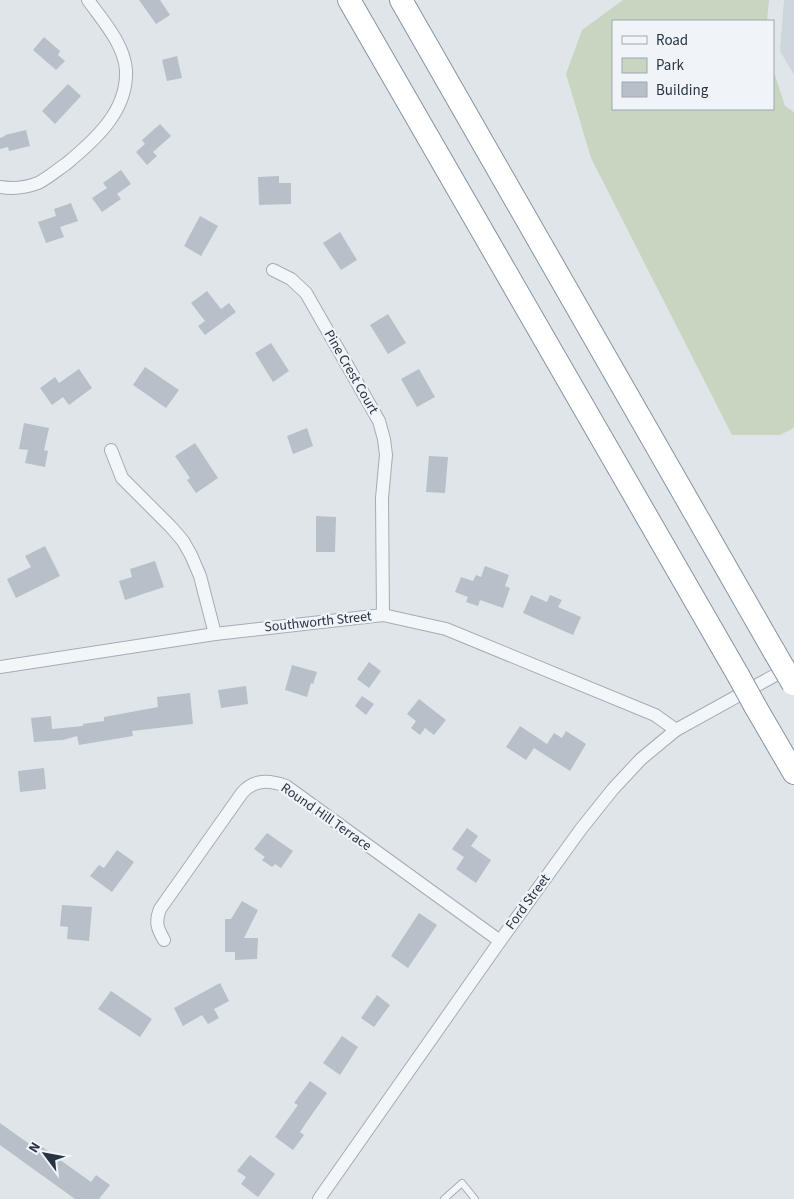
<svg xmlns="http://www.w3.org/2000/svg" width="794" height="1199" font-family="'Source Sans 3',sans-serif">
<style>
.built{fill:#ced5dd}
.green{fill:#c8d5c1}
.building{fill:#b7bfc8}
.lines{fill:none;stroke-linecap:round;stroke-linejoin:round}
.lane-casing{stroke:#a5acb5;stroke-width:8}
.street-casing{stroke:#a5acb5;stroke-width:14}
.highway-casing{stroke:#8694a2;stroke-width:24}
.lane{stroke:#f3f6f8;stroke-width:6}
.street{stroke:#f3f6f8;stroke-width:12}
.highway{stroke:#fff;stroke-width:22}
.highway-bridge-casing{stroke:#8694a2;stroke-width:24;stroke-linecap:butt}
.highway-bridge{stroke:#fff;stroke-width:22}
.labels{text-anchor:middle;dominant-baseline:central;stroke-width:4.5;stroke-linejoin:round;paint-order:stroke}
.street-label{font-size:14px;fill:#273443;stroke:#f0f4f8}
</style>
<rect width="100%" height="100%" fill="#e0e5ea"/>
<polygon class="built" points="784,0 794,0 794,75 780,51"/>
<polygon class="green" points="623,0 769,0 767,21 613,21 613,109 773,109 773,69 785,106 794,112 794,428 780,435 732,435 591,158 566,74 582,30"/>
<g class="building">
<polygon points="139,0 160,0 170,15 156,24"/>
<polygon points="44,37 60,51 58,55 65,61 56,70 33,50"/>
<polygon points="177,56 182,78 167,81 162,60"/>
<polygon points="68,84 81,96 55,124 42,111"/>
<polygon points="160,124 171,136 153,152 157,156 147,165 136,152 145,144 142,140"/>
<polygon points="26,130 30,146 9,151 8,147 0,149 0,138 5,136 5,135"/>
<polygon points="121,170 131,184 117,194 121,199 102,212 92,198 107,188 103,183"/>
<polygon points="279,176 279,183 291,183 291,204 259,205 258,177"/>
<polygon points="71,203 78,221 60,227 64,237 46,243 38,222 56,216 54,209"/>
<polygon points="200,216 218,226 201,256 184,246"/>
<polygon points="340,232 357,260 341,270 323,243"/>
<polygon points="207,291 221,309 229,303 236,312 205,335 198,326 205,321 191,303"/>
<polygon points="388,314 406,343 388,354 370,325"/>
<polygon points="271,343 289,371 273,382 255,353"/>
<polygon points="145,367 179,390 166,408 133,385"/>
<polygon points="79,369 92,388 69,405 63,397 52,405 40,388 55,377 59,383"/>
<polygon points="419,369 435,397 417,407 401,379"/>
<polygon points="24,423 49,428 44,450 48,451 45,467 25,463 28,450 19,449"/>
<polygon points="307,428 313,446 293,454 287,436"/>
<polygon points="195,443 218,478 196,493 187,480 190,478 175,456"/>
<polygon points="429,456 448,457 445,493 426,492"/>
<polygon points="316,516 336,517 335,552 316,552"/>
<polygon points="45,546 60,576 16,598 7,579 31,567 25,556"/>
<polygon points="155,561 164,587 125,600 119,581 132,577 130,569"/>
<polygon points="485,566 509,575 505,586 510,588 503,608 480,600 478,606 466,602 468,597 455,592 461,577 473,581 476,575 481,577"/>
<polygon points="531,595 547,602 550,595 562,600 558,607 581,617 573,635 523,613"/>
<polygon points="369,662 381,671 369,688 357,679"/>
<polygon points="292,665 317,672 313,684 311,683 307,697 285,690"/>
<polygon points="246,686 248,704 221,708 218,690"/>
<polygon points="190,693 193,724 132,731 133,736 79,745 77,736 63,740 34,742 31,718 51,716 52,729 83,726 83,724 104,721 104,717 158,707 157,697"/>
<polygon points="362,696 374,704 366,715 355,706"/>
<polygon points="419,699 446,720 434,735 425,728 420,735 411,728 416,721 407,714"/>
<polygon points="520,726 547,744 554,733 562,738 566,731 586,744 570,771 534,748 526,760 506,747"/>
<polygon points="44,768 46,789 20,792 18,771"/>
<polygon points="467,828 478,836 471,846 491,860 476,883 456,869 464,857 452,849"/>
<polygon points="267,833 293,851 281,868 275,864 272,867 262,860 265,857 254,849"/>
<polygon points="117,850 134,862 112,892 90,876 99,865 104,868"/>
<polygon points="242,901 258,910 244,938 258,938 257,959 235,960 235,952 225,952 225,919 231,919"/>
<polygon points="62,905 92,907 89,941 67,939 68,927 60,926"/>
<polygon points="419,913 437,925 408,968 391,956"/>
<polygon points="220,983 229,1001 214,1009 219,1018 208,1024 202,1015 183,1026 174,1008"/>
<polygon points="111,991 152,1019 140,1037 98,1009"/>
<polygon points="377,995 390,1005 374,1027 361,1018"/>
<polygon points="342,1036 358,1047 340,1075 323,1063"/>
<polygon points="310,1081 327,1093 306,1123 300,1132 304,1135 293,1150 275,1137 298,1105 294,1103"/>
<polygon points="0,1123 35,1148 38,1144 91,1182 96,1175 110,1185 99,1199 75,1199 0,1145"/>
<polygon points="250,1155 275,1174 258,1197 241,1184 246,1177 237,1171"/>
</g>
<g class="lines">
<g class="lane-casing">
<polyline id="lane" points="444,1199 462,1183 475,1199"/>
</g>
<g class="street-casing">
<g id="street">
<path d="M 0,187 C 13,189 25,188 38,183 C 48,178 57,170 66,164 C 95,140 128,111 126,70 C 124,44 103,21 88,0"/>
<polyline points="273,270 291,279 306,293 379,421 384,439 386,455 382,498 383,615"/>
<polyline points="111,450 122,478 171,527 183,541 191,555 200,576 215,634"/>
<polyline points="0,667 215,634 383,615 446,629 655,715 676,730"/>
<path d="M 164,940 C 157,928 155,922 160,909 L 242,793 C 254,779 269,780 286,786 L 500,941"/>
<polyline points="319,1199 500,941 581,829 613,789 641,759 676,730 790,667"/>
</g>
</g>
<g class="highway-casing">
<g id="highway">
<polyline points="349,0 738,675"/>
<polyline points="401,0 775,653"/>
<polyline points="755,706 794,773"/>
</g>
</g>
<use href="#lane" class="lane"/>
<use href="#street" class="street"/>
<use href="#highway" class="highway"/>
<g class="highway-bridge-casing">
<g id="highway-bridge">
<polyline points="775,653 793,684"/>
<polyline points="738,675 755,706"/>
</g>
</g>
<use href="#highway-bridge" class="highway-bridge"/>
</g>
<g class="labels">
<g class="street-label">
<text transform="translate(351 372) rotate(60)">Pine Crest Court</text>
<text transform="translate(318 622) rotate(-6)">Southworth Street</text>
<text transform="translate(326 817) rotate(35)">Round Hill Terrace</text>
<text transform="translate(528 902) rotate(-54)">Ford Street</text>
</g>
</g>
<rect x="612" y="20" width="162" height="90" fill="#f0f4f8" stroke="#a0a7b0"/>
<rect x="622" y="36" width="25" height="8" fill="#f3f6f8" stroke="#a0a7b0"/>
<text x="656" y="45" font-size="15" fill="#273443">Road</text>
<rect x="622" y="58" width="25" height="15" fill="#c8d5c1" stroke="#a0a7b0"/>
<text x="656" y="70" font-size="15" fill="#273443">Park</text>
<rect x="622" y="82" width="25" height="15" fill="#b7bfc8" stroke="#a0a7b0"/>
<text x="656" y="95" font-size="15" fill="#273443">Building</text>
<g transform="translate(45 1154) rotate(302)" stroke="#f0f4f8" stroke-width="4" paint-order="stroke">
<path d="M0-4L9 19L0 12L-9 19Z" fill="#273443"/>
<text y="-8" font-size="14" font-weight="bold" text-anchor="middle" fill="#273443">N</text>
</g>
</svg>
